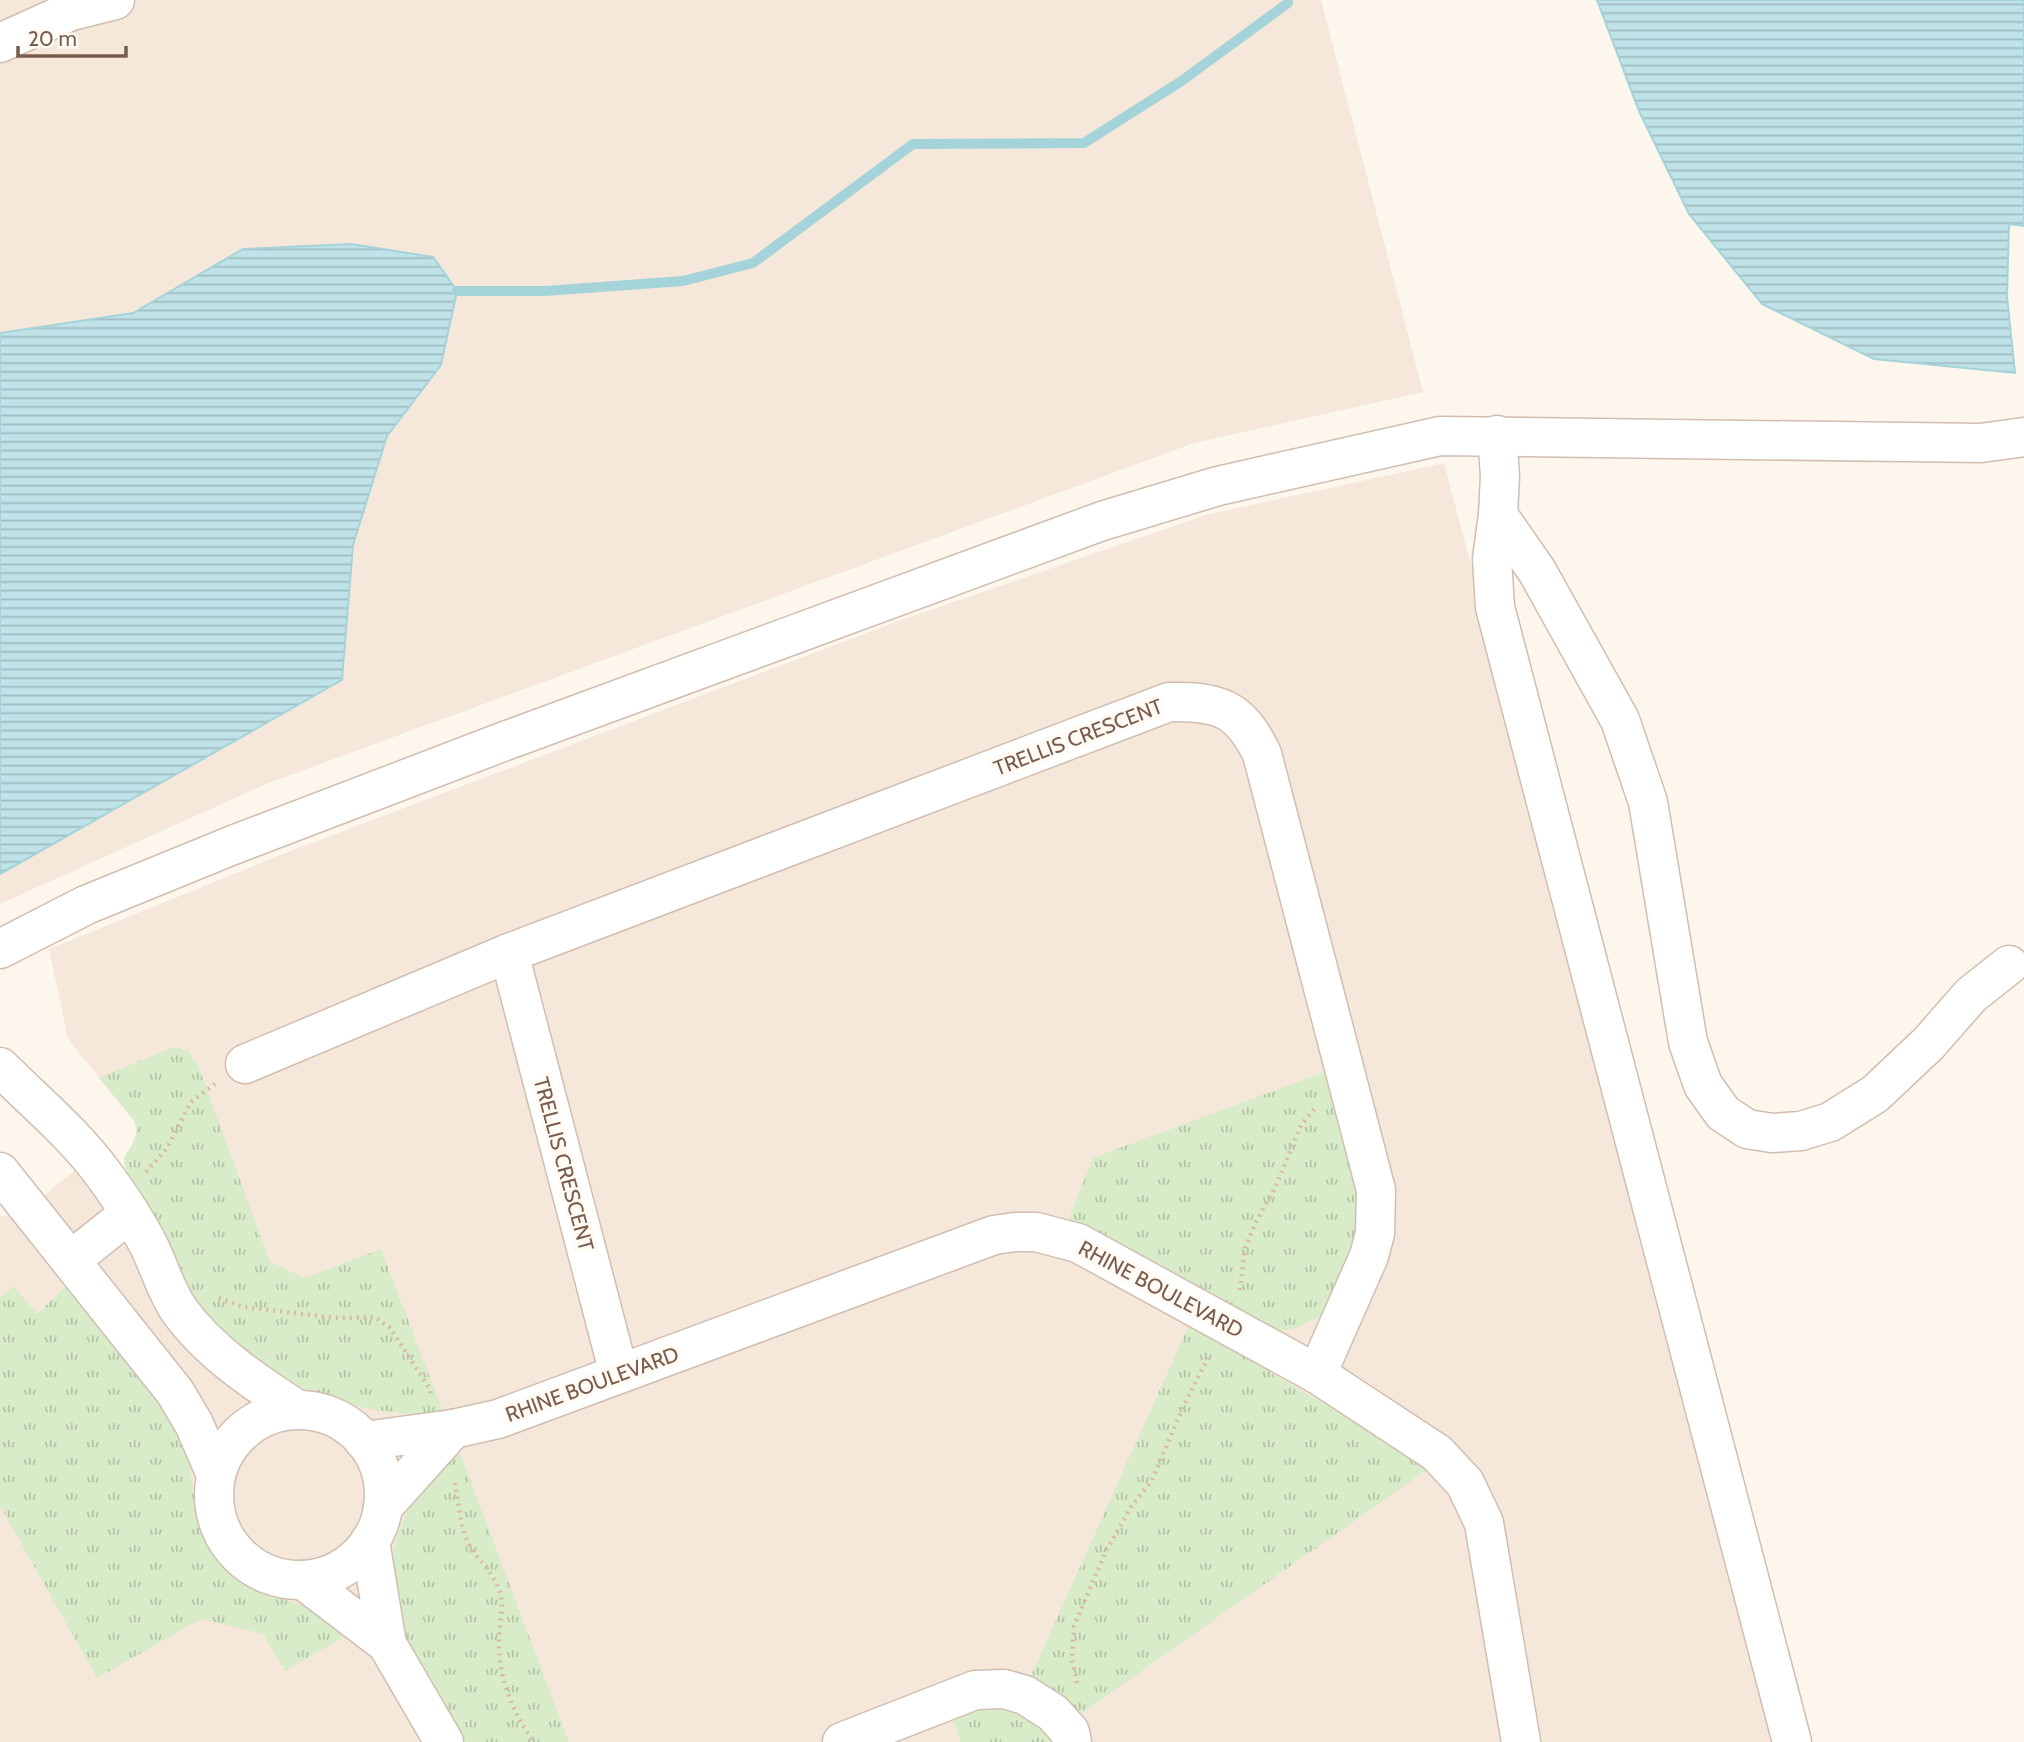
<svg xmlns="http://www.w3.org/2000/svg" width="2024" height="1742" font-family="Cabin,sans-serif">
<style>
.residential{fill:#f5e8da}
.park{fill:url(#park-tufts)}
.water{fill:url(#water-rules);stroke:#a5d3da;stroke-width:2}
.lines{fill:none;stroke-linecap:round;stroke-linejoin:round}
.stream{stroke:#a5d3da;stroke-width:10}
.street-casing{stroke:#d1beb0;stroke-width:41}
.path{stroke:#d9b8a5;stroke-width:4.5;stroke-dasharray:2 5;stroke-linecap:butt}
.street{stroke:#fff;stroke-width:38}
.labels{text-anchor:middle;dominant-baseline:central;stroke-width:7;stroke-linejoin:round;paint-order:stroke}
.street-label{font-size:21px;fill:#7a5c4d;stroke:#fffaf3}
</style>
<defs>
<pattern id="park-tufts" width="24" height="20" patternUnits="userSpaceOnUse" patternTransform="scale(1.75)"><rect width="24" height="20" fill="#d8ecc9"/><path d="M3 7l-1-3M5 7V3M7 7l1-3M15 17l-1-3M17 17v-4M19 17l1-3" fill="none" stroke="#b4c2a5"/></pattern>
<pattern id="water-rules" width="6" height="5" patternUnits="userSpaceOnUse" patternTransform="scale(1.75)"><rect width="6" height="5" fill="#bfe3e8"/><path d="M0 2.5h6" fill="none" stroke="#a0bbbe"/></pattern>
</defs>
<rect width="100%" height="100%" fill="#fdf6ec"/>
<g class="residential">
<polygon points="0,0 1321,0 1423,392 1194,443 266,784 0,904"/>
<polygon points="1444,463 1782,1742 0,1742 0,1216 10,1216 14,1220 101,1149 124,1176 128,1172 124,1166 124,1157 135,1142 137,1131 135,1122 68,1039 49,949 288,852 901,620 1206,515"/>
</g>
<g class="park">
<path d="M 173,1047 L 188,1051 L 198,1065 L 270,1262 L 305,1278 L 381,1249 L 444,1414 C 345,1417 257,1382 197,1301 C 168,1262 147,1217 123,1176 L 128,1172 C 115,1152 142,1148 135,1122 L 99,1078 Z"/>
<polygon points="1327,1071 1358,1187 1356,1238 1327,1308 1317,1318 1291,1330 1277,1330 1263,1327 1103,1234 1068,1221 1093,1158"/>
<polygon points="70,1282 156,1386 187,1451 198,1519 206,1541 218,1560 233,1576 252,1589 310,1608 351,1633 285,1671 263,1634 201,1619 97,1678 0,1506 0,1297 14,1286 37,1314"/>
<polygon points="1189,1325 1409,1453 1428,1469 1078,1716 1029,1680"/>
<polygon points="460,1453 569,1742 465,1742 405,1638 392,1562 397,1536 407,1512 421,1489 439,1470"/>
<path d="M 984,1709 C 1014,1710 1035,1719 1054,1742 L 961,1742 L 953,1719 L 968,1712 Z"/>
</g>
<g class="water">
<polygon points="1597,0 2024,0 2024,226 2009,224 2007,297 2015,373 1874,359 1762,304 1689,214 1639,111"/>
<polygon points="351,244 433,257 457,291 441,365 387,436 353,545 342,680 0,874 0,333 133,313 243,249"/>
</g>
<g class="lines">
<polyline class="stream" points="457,291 545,291 683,281 753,263 913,144 1084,143 1180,82 1288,3"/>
<g class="street-casing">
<g id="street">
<polyline points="0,43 71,11 115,0"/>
<polyline points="1497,435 1500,476 1498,515 1492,559 1495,607 1792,1742"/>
<polyline points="1498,515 1537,571 1620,720 1648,802 1688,1042 1703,1085 1723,1113 1747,1129 1772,1133 1801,1131 1830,1122 1875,1094 1929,1043 1971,995 2009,965"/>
<polyline points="0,949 86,905 233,845 505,741 1102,521 1218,486 1440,436 1981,443 2024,437"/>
<polyline points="509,953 619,1374"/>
<path d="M 245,1064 L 509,953 L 1169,702 C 1219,701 1240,708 1262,754 L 1376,1190 L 1375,1233 L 1369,1256 L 1317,1374"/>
<path d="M 0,1067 C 35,1102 75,1135 104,1175 C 121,1198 137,1222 150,1248 C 160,1269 166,1291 179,1310 C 209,1352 256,1383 298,1410"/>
<polyline points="0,1172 175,1392 194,1424 216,1475"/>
<polyline points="71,1260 130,1213"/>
<circle cx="299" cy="1495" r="85"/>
<polyline points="364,1441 453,1429 498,1419 994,1235 1015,1232 1036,1232 1078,1243 1317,1374 1437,1453 1465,1483 1484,1523 1521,1742"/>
<polyline points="383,1507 453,1429"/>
<polyline points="370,1541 387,1644 444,1742"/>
<polyline points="303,1580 387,1644"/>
<polyline points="842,1742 975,1690 1004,1689 1025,1695 1053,1713 1070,1732 1072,1742"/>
</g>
</g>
<g class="path">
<polyline points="146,1172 167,1148 191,1102 215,1084"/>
<polyline points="1240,1290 1245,1248 1255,1224 1275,1188 1301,1125 1316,1107"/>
<polyline points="219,1298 244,1307 302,1314 338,1318 375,1317 390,1328 430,1389 431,1396"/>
<path d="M 455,1483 C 459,1504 460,1528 470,1547 C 479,1561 492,1572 498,1587 C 505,1603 500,1620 499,1636 C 497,1673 512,1713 534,1742"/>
<polyline points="1077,1683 1072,1659 1074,1626 1106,1551 1131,1507 1152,1480 1184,1405 1208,1358"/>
</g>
<use href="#street" class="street"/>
</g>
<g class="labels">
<g class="street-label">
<text transform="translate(1078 737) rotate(-21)">TRELLIS CRESCENT</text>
<text transform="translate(564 1164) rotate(75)">TRELLIS CRESCENT</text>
<text transform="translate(1161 1289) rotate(28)">RHINE BOULEVARD</text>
<text transform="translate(592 1384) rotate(-20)">RHINE BOULEVARD</text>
</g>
</g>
<path d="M18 46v10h108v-10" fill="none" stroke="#7a5c4d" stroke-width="3.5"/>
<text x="28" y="46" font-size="21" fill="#7a5c4d" stroke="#fffaf3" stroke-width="5" paint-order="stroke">20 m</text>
</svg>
